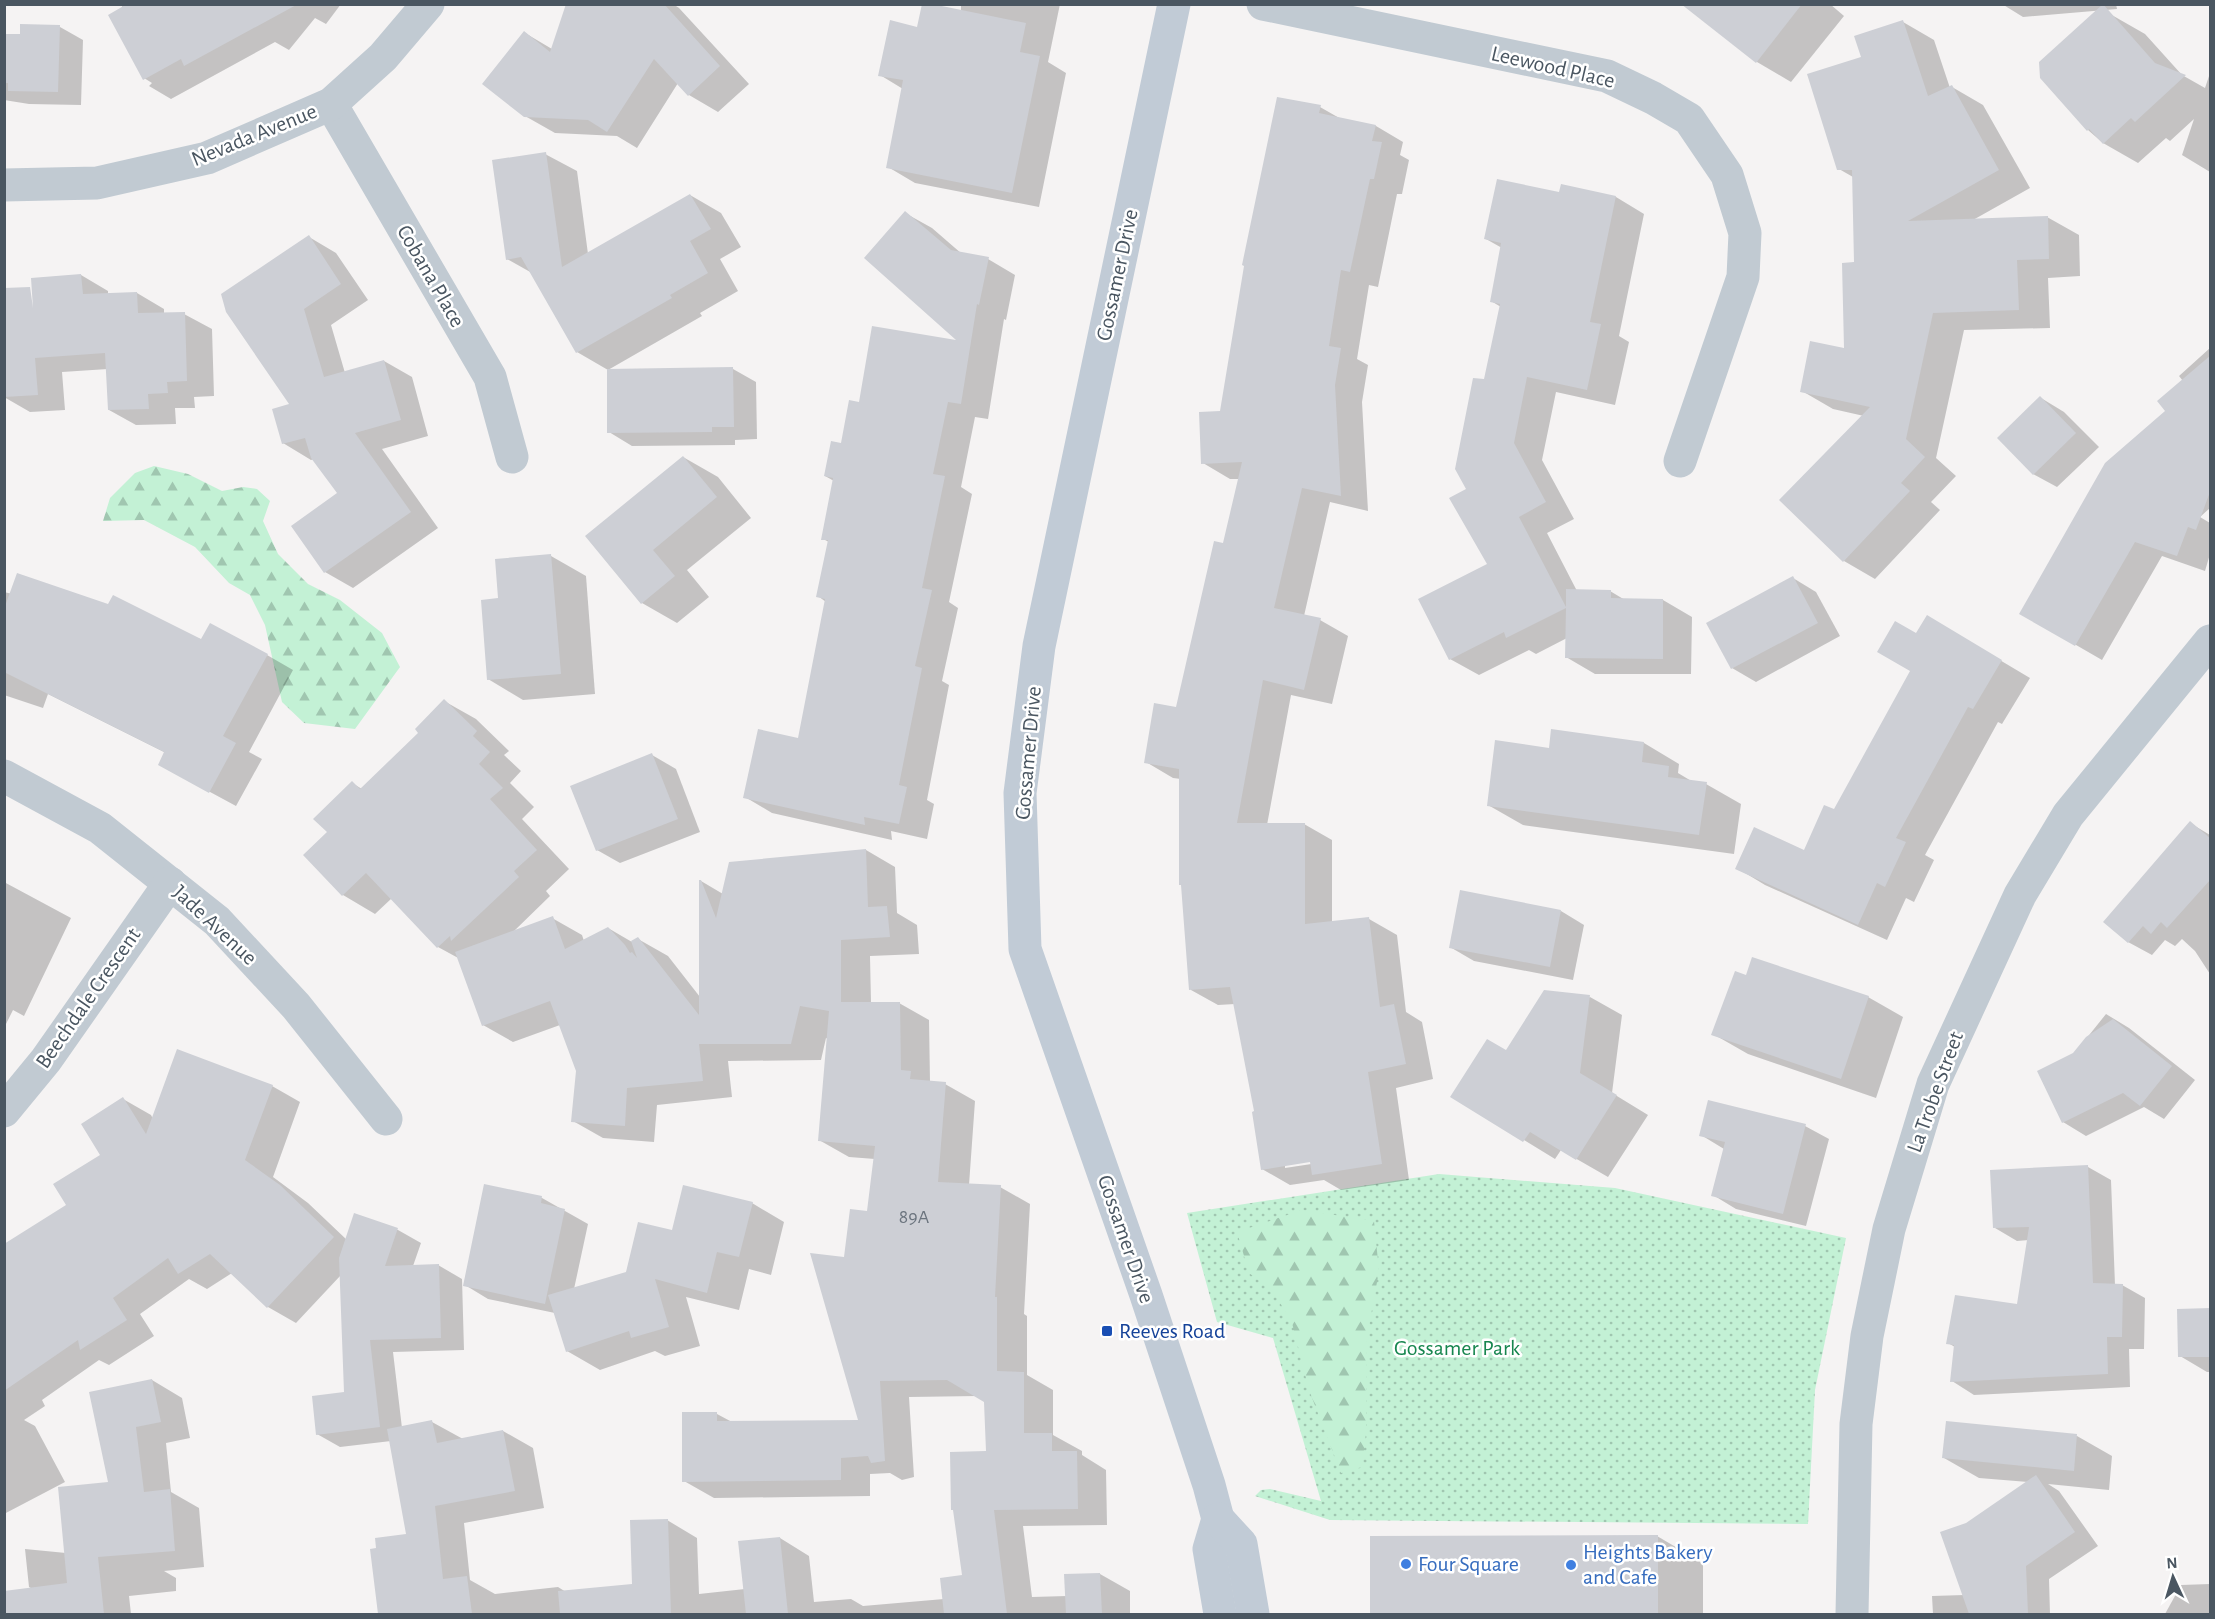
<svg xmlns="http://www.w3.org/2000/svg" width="2215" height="1619" font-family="'Alegreya Sans',sans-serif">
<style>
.green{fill:url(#green-dots)}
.forest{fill:url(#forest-firs)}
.shadow{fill:#0003;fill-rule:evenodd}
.building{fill:#cdcfd5}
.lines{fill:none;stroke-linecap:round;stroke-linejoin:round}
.minor{stroke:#c1cad2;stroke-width:33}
.secondary{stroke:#c1cbd6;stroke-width:33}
.transit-dot{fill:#1a4fb4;stroke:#fff;stroke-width:2}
.shop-dot{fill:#3f7fe0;stroke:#fff;stroke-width:2}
.labels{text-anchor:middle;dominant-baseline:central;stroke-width:5;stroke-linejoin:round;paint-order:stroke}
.number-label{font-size:20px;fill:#6b747e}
.street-label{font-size:22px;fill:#4a5661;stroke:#fff}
.transit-label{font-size:22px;fill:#164399;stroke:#fff;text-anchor:start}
.park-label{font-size:22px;fill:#17864f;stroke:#fff}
.shop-label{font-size:22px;fill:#366cbe;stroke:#fff;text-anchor:start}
</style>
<defs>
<pattern id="green-dots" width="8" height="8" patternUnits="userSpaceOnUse" patternTransform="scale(1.5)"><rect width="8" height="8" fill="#c3f1d5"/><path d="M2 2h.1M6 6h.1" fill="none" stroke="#a0c6b0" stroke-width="1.8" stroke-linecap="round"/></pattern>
<pattern id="forest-firs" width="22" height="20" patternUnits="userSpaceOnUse" patternTransform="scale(1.5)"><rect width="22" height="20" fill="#c3f1d5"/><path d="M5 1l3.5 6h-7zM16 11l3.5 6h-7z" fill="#a0c6b0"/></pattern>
</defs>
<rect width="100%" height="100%" fill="#f5f3f3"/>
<polygon class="green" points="1439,1174 1615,1188 1846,1238 1815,1390 1808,1524 1330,1520 1255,1496 1261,1490 1270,1489 1321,1501 1273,1338 1217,1322 1187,1213"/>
<g class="forest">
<polygon points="154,466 188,474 222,491 243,487 257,489 270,501 263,521 278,554 308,584 340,600 382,633 400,667 355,729 304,723 282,702 265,625 250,595 229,583 195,547 144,520 103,521 110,498 135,473"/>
<polygon points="1302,1210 1374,1221 1379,1271 1367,1337 1366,1432 1362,1467 1341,1473 1309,1390 1292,1323 1273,1291 1249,1273 1237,1232"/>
</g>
<g class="shadow">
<polygon points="121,4 341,4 326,24 315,18 289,50 275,42 171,99 149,86 152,83 144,78 133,29"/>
<polygon points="635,4 673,4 679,8 749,84 718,112 689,95 678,83 637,148 617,136 555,133 525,116 525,33 552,49"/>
<polygon points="961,4 1060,4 1048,62 1066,73 1039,207 915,183 888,167 903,89 880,75 919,29 961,12"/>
<polygon points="1703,4 1830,4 1844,16 1791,82 1757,62"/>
<polygon points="2002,4 2116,4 2117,9 2023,17"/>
<polygon points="2110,14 2145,34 2182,75 2205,88 2210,73 2210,172 2182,155 2194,119 2170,141 2166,138 2138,163 2103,143 2088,130"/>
<polygon points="1903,22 1934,40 1950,88 1952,87 1983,105 2030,188 1973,220 2047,217 2079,235 2080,276 2048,278 2050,328 1964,330 1936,458 1956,476 1931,502 1940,510 1875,579 1844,561 1864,416 1833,409 1802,391 1846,350 1855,264 1853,177 1839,169 1863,58"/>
<polygon points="21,25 60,27 83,40 81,105 29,104 4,100 4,35 21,38"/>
<path d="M 1320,107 L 1341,119 L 1376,126 L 1403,142 L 1400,155 L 1409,160 L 1402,194 L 1397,194 L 1378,287 L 1369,285 L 1357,359 L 1368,365 L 1362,402 L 1368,511 L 1330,502 L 1304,616 L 1320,620 L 1348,636 L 1332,704 L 1291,695 L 1267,825 L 1304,824 L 1332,840 L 1332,923 L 1369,919 L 1397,935 L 1406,1012 L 1422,1022 L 1433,1079 L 1396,1088 L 1409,1180 L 1341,1190 L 1324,1180 L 1290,1185 L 1262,1169 L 1256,1113 L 1235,1004 L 1218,1005 L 1191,990 L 1181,779 L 1173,778 L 1146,762 L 1177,709 L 1224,545 L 1240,479 L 1230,479 L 1203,463 L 1222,412 ZM 1317,1160 L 1318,1163 L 1285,1168 L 1285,1165 Z"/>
<polygon points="545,154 577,171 588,254 690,195 721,213 741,247 720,259 738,291 700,313 702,316 608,370 577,352 532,273 507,259"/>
<polygon points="1560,194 1616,197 1644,214 1619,336 1629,342 1615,405 1556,392 1542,460 1574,519 1547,533 1577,591 1610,591 1625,600 1663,600 1692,617 1691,674 1595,674 1566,657 1567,638 1536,654 1529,650 1479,675 1450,659 1489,564 1468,489 1485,381 1501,307 1491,301 1502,248 1486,239"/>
<polygon points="905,213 932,228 962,254 988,259 1015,275 1006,320 1004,319 988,419 975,417 961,487 972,494 949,602 958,608 942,681 949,685 927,800 934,804 927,839 891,831 892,840 772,813 745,797 799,739 826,602 818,596 829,542 823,539 834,481 825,476 843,445 860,403 961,342"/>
<polygon points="309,237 336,253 368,300 331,325 345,373 384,361 412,377 428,436 382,449 438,528 353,588 325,572 339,493 314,459 311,460 283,443 291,405"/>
<polygon points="81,275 108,291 108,295 137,293 164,309 164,314 184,314 212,329 214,396 194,397 195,408 175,408 176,424 136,425 109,410 108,369 62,372 65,410 30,412 4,397 4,312 35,309"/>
<polygon points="2210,348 2210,508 2200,517 2210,523 2210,554 2205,571 2162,556 2102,660 2021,613 2167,411 2183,381 2179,376"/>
<polygon points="733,369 756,382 757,439 735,440 735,445 632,446 609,432"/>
<polygon points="2041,398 2064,412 2099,447 2057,487 2033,474"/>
<polygon points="683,457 718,477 751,518 687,570 709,597 677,623 642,603 587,536"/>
<polygon points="551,556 586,576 595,694 523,700 488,679 499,600"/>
<polygon points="1793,578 1816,592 1840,636 1756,682 1732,668 1708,624"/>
<polygon points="4,592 267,655 293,670 249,752 262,759 236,806 186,779 166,753 48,694 43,708 4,695"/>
<polygon points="1956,634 2030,678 2002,724 1998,722 1925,855 1934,860 1914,902 1906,898 1887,940 1765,885 1737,868 1805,852 1835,811 1912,671 1916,635"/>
<polygon points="444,701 476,719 509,751 504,755 521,771 510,783 534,807 522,819 569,869 546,891 550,896 512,933 552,918 582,935 584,941 608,928 632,942 638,939 668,956 700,997 701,881 723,894 866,850 895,867 897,913 917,925 919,954 870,956 871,1003 899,1003 929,1020 930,1082 945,1084 975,1101 969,1185 1000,1187 1030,1204 1024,1314 1027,1316 1027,1375 1053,1390 1053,1435 1082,1451 1082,1455 1106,1470 1107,1525 1023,1526 1032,1597 1067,1596 1100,1574 1130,1591 1130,1614 374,1614 379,1613 408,1535 391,1441 340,1447 317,1434 346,1394 341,1275 296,1323 268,1307 232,1273 207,1289 189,1279 140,1314 154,1336 109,1365 99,1360 42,1400 45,1406 24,1420 35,1426 65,1482 4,1514 4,1309 102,1155 123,1099 151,1115 153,1119 272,1086 300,1102 273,1177 308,1203 347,1240 355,1215 398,1230 421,1243 413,1266 438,1265 462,1279 464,1350 393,1352 402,1428 432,1422 463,1439 503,1431 533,1448 544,1508 464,1523 470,1580 495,1594 558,1587 566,1592 634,1585 667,1520 697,1538 699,1594 745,1589 780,1538 809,1556 814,1602 851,1599 863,1606 944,1599 964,1576 955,1511 952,1509 987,1453 985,1401 978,1396 909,1397 914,1477 902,1480 890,1473 870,1474 870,1496 714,1498 684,1481 717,1414 732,1422 860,1422 845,1259 868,1212 875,1159 849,1157 819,1140 828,1039 826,1038 821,1060 728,1061 732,1097 657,1105 654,1142 603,1138 573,1121 577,1071 560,1025 513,1042 483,1025 460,959 438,947 392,898 375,914 343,895 329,832 352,783 362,789 421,732"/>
<polygon points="1644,743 1679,764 1678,773 1693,782 1706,784 1741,804 1734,854 1523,825 1488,805 1550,750"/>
<polygon points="652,755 676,769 700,832 620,863 597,850"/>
<polygon points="2190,823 2210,835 2210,974 2195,951 2182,939 2175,946 2165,940 2152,955 2128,942"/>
<polygon points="4,882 71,918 24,1016 13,1010 4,1028"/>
<polygon points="1561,911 1584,925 1573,980 1474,961 1450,947"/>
<polygon points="1590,997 1622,1015 1612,1093 1648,1115 1608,1177 1561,1150 1555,1159 1452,1096 1506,1051"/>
<polygon points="1868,997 1903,1017 1876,1098 1748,1054 1713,1034"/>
<polygon points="2106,1014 2129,1028 2195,1080 2164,1119 2144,1107 2086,1136 2063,1122 2074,1054"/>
<polygon points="1805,1126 1829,1139 1806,1226 1736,1209 1713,1195 1724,1149 1701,1135"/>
<polygon points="2088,1167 2111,1180 2115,1285 2122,1285 2145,1298 2144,1349 2129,1349 2130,1387 1974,1395 1952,1381 1955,1347 1948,1343 2018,1306 2029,1240 2017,1241 1995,1228"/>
<polygon points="485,1185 542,1198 588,1224 574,1289 627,1274 673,1232 752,1203 784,1222 771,1275 749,1269 739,1310 686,1297 700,1346 665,1356 655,1351 600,1370 567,1351 555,1313 488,1299 465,1285"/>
<polygon points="2210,1309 2210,1372 2207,1372 2180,1356"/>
<polygon points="152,1380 182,1398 190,1438 166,1443 171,1492 199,1508 204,1567 164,1571 176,1578 176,1591 129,1596 131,1614 61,1614 60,1604 29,1587 25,1549 66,1553 110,1484"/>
<polygon points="2077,1436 2112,1456 2109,1490 2048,1484 2059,1491 2098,1546 2049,1579 2050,1614 1933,1614 1932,1596 1964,1595 1967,1524 2028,1482 1979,1478 1944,1458"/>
<polygon points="1657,1536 1703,1563 1703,1614 1371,1614 1371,1537"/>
<polygon points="2210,1584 2210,1614 2165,1614 2181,1585"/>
</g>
<g class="building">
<polygon points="127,4 298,4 184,66 181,59 143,80 108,15"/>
<polygon points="566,4 664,4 720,66 688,96 654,59 607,132 588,120 524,117 482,84 524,31 550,52"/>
<polygon points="922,4 932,4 1026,23 1020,52 1040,56 1012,193 886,168 903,80 878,76 890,20 917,27"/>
<polygon points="1681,4 1802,4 1756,63"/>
<polygon points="2103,4 2155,63 2186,75 2135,122 2131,118 2103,144 2089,129 2087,131 2040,78 2039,62"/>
<polygon points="1903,20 1928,96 1952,85 1999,170 1908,221 2048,216 2049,259 2017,260 2019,310 1933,313 1906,439 1925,457 1901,483 1910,491 1843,562 1779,500 1870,407 1800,392 1810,341 1844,348 1842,263 1854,262 1852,170 1837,170 1807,74 1861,57 1854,36"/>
<polygon points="20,24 60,25 58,92 8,91 8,83 4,83 4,34 20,34"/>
<polygon points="1277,97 1321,105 1319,113 1376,125 1372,141 1382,142 1374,179 1370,179 1350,272 1341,270 1329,346 1341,348 1335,385 1341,496 1302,488 1274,608 1321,618 1304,690 1263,680 1237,823 1305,823 1305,924 1369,917 1380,1007 1394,1004 1406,1064 1368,1072 1382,1164 1312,1175 1310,1162 1261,1170 1252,1112 1254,1111 1230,987 1189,990 1181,885 1179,885 1179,769 1144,763 1154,703 1176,707 1214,541 1223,543 1242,462 1201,464 1199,412 1220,411 1244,266 1242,265"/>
<polygon points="546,152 562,267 690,194 711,229 690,241 708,273 670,295 672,298 576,353 521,257 506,260 492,160"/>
<polygon points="1497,179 1559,192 1561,184 1616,196 1590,322 1601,324 1587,390 1527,377 1514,443 1546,502 1519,517 1566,607 1566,589 1611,590 1611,598 1663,599 1663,659 1565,658 1566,608 1506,638 1504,632 1449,660 1418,599 1487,564 1449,498 1466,489 1455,469 1473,378 1484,379 1500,304 1490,302 1501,243 1484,239"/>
<polygon points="905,211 951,250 989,257 979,305 977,304 961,404 948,402 933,474 945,476 922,588 932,590 915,666 922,668 899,785 907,787 899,824 864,817 865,825 743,798 758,729 798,738 825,599 816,597 828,540 821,540 833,478 824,476 831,441 841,443 849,400 859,402 872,326 956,340 864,258"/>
<polygon points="309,235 341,284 304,309 324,377 384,360 401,420 355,433 411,512 324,573 291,526 337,493 311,458 305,438 282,444 272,409 289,404 226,312 221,294"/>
<polygon points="81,274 83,294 137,292 138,313 185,312 187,381 167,382 168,393 148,394 149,409 108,410 105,353 35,358 38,395 4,397 4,288 30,287 33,308 31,278"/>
<polygon points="2211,355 2211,489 2196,530 2188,527 2177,556 2135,542 2075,646 2019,614 2105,463 2165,411 2157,401"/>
<polygon points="733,367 734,427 712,427 712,432 607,433 607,369"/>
<polygon points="2040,396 2076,433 2033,475 1997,438"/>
<polygon points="683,456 717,497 653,550 675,576 641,604 585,536"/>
<polygon points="551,554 561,674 487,680 481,600 498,598 495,559"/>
<polygon points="17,573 108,604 113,595 201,639 210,623 268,654 223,736 236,743 209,793 158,765 164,752 4,672 4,609"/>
<polygon points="1793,576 1818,623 1731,669 1706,623"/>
<polygon points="1927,615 2002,660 1973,709 1968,707 1896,838 1906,842 1885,887 1877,883 1858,925 1735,869 1754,827 1804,850 1824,805 1834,809 1910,671 1877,652 1895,621 1916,633"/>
<polygon points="444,699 477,731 473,736 490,752 479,764 503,788 490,799 537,850 514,871 519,877 451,941 450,936 437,948 366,873 342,896 303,855 327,832 313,819 352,781 360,789 418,733 415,729"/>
<polygon points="1551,729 1644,742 1642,762 1669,766 1668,777 1707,782 1699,835 1487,806 1495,740 1549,748"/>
<polygon points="652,753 678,819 596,851 570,786"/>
<polygon points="2190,821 2211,839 2211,879 2167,928 2161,922 2151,934 2143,926 2128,943 2103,922"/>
<polygon points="866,849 868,907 887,906 890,937 841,940 841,1002 900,1002 901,1070 911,1071 910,1079 946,1082 938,1182 1001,1185 995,1297 997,1297 997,1371 1024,1372 1024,1433 1052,1433 1052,1451 1077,1451 1078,1509 994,1510 1007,1614 944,1614 940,1578 962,1575 953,1510 951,1510 950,1452 986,1451 984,1402 947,1380 880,1381 885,1461 871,1463 868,1456 841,1458 841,1480 682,1482 682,1412 717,1412 717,1421 858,1420 810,1253 844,1257 850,1209 867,1211 875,1146 818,1141 829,1011 800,1006 791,1044 699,1044 703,1081 627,1088 625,1126 571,1122 576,1071 550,1001 482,1026 455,952 553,916 565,949 608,927 625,945 630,953 632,952 637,958 631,941 638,937 699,1015 699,880 701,880 716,918 729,862"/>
<polygon points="1460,890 1561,910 1550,967 1449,948"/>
<polygon points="1752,957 1869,996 1841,1079 1711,1035 1735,971 1746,975"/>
<polygon points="1544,990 1590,995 1580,1073 1617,1095 1576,1160 1530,1132 1523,1142 1450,1097 1487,1039 1506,1050"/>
<polygon points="2113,1019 2172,1066 2140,1106 2123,1093 2062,1123 2037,1071 2073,1053 2086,1037"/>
<polygon points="177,1049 273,1085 245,1160 280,1185 334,1237 267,1308 210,1254 178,1274 168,1258 113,1298 127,1320 80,1350 78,1340 4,1391 4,1244 66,1205 53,1184 100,1155 81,1124 123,1097 146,1134"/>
<polygon points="1708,1100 1806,1124 1783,1214 1711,1196 1725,1142 1699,1136"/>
<polygon points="2088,1165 2093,1283 2123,1284 2122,1337 2107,1337 2108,1374 1950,1382 1954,1345 1946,1344 1955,1295 2017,1304 2029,1227 1993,1228 1990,1170"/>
<polygon points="484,1184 542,1196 541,1203 565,1209 545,1304 463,1286"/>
<polygon points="683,1185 753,1202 739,1257 717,1252 707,1293 655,1279 669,1327 631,1338 629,1331 566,1352 548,1295 626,1272 638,1222 672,1230"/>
<polygon points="354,1213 398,1228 385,1266 439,1264 441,1338 370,1340 380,1427 316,1435 312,1396 344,1392 339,1258"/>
<polygon points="2211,1308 2211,1357 2178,1357 2177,1309"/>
<polygon points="152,1379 161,1422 136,1427 144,1492 170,1489 175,1551 98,1557 104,1614 4,1614 4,1591 67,1583 58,1487 108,1482 89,1392"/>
<polygon points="432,1420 437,1443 503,1430 515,1491 435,1506 443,1579 467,1576 472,1614 378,1614 370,1549 376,1548 375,1538 406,1534 387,1429"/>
<polygon points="1946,1421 2077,1434 2074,1471 1942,1458"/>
<polygon points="2036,1475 2075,1532 2026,1566 2028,1614 1969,1614 1940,1532 1966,1523"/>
<polygon points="668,1519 671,1614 560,1614 558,1591 632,1584 630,1520"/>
<polygon points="1658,1535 1658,1614 1370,1614 1370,1536"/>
<polygon points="780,1537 788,1614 746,1614 738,1541"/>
<polygon points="1100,1573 1102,1614 1066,1614 1064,1574"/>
</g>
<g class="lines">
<g class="minor">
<polyline points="1263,4 1607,76 1653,98 1689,119 1727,175 1745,233 1743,277 1680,461"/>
<polyline points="331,104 490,377 512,457"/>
<polyline points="4,185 97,183 207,158 331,104 383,57 428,4"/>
<polyline points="4,776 100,828 217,921 296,1006 386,1119"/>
<polyline points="4,1111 46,1060 170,883"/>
<polyline points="1852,1614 1856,1424 1867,1336 1889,1229 1933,1084 2020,895 2068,815 2210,641"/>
</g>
<g class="secondary">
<polyline points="1174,4 1039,646 1020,793 1025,949 1146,1295 1209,1485 1218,1519 1209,1549 1220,1614"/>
<polyline points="1218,1519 1241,1544 1253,1614"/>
</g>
</g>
<rect class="transit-dot" x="1101" y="1325" width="12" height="12" rx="3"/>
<g class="shop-dot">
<circle cx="1406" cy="1564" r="6"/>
<circle cx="1571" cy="1565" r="6"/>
</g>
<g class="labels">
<g class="number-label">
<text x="914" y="1217">89A</text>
</g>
<g class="street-label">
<text transform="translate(1553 67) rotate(13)">Leewood Place</text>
<text transform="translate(254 135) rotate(-22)">Nevada Avenue</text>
<text transform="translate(1117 275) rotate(-78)">Gossamer Drive</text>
<text transform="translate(431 276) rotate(60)">Cobana Place</text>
<text transform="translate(1028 753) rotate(-85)">Gossamer Drive</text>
<text transform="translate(215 925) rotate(43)">Jade Avenue</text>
<text transform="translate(88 998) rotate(-55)">Beechdale Crescent</text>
<text transform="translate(1935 1092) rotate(-70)">La Trobe Street</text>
<text transform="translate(1126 1239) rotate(71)">Gossamer Drive</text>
</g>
<g class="transit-label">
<text x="1119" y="1331">Reeves Road</text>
</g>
<g class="park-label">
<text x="1457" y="1348">Gossamer Park</text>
</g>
<g class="shop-label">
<text x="1583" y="1552">Heights Bakery<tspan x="1583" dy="25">and Cafe</tspan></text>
<text x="1418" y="1564">Four Square</text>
</g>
</g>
<rect width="2215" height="1619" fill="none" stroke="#4a5661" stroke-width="12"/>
<g transform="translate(2173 1577) rotate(356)" stroke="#ffffff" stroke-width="4.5" paint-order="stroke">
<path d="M0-4.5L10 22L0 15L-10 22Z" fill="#4a5661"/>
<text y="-9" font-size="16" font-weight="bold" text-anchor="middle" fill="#4a5661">N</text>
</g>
</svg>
